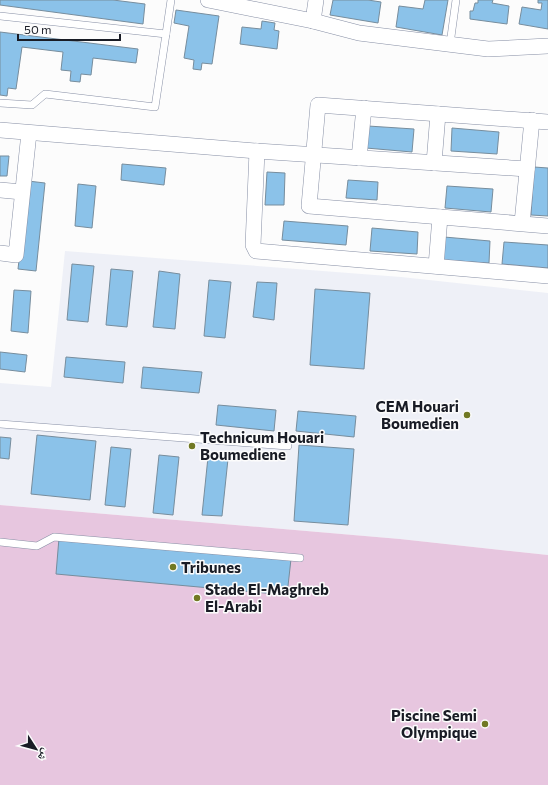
<svg xmlns="http://www.w3.org/2000/svg" width="548" height="785" font-family="Commissioner,'Noto Naskh Arabic',sans-serif">
<style>
.built{fill:#eef0f7}
.park{fill:#e7c6df}
.building{fill:#8bc2e9;stroke:#778d9d}
.lines{fill:none;stroke-linecap:round;stroke-linejoin:round}
.service-casing{stroke:#878fa5;stroke-width:8}
.minor-casing{stroke:#878fa5;stroke-width:16}
.service{stroke:#fff;stroke-width:7}
.minor{stroke:#fff;stroke-width:15}
.poi-dot{fill:#717923;stroke:#fcfcfc;stroke-width:1.5}
.labels{text-anchor:middle;dominant-baseline:central;stroke-width:3;stroke-linejoin:round;paint-order:stroke}
.poi-label{font-size:15px;font-weight:bold;fill:#191c25;stroke:#fcfcfc;text-anchor:start}
</style>
<rect width="100%" height="100%" fill="#fcfcfc"/>
<polygon class="built" points="65,251 401,277 548,293 548,555 400,539 0,505 0,383 51,387"/>
<polygon class="park" points="0,505 400,539 548,555 548,785 0,785"/>
<g class="building">
<polygon points="0,0 113,0 145,4 143,24 0,5"/>
<polygon points="333,0 368,0 381,2 378,23 330,15"/>
<polygon points="425,0 448,0 442,35 396,27 399,6 423,9"/>
<polygon points="478,0 493,0 492,3 509,6 507,24 470,19 470,11 473,11 475,3 478,3"/>
<polygon points="538,0 548,0 548,29 519,24 522,7 541,10 542,3 538,3"/>
<polygon points="176,10 219,16 212,64 202,63 201,70 193,69 194,60 184,58 189,26 174,23"/>
<polygon points="262,21 275,23 274,30 279,31 277,49 240,44 242,27 261,29"/>
<polygon points="0,32 138,49 136,63 93,58 91,75 81,74 80,82 70,81 71,71 61,70 63,52 22,47 16,89 8,88 7,96 0,95"/>
<polygon points="368,126 414,129 412,152 366,148"/>
<polygon points="452,128 499,132 497,154 451,151"/>
<polygon points="0,156 9,156 7,176 0,176"/>
<polygon points="122,164 166,168 164,185 121,180"/>
<polygon points="534,167 548,168 548,216 531,215"/>
<polygon points="267,172 285,173 284,205 265,205"/>
<polygon points="348,180 378,182 377,200 346,198"/>
<polygon points="28,181 45,183 36,271 18,269"/>
<polygon points="78,184 96,186 92,228 75,226"/>
<polygon points="447,186 493,189 491,212 445,208"/>
<polygon points="284,221 348,226 346,245 282,240"/>
<polygon points="372,228 418,232 417,254 370,251"/>
<polygon points="444,237 490,241 489,263 442,260"/>
<polygon points="504,242 548,245 548,268 502,264"/>
<polygon points="72,264 94,266 88,322 67,320"/>
<polygon points="111,269 133,271 127,327 106,325"/>
<polygon points="159,271 180,274 175,329 153,327"/>
<polygon points="209,280 231,282 225,338 204,336"/>
<polygon points="257,282 277,283 274,320 253,317"/>
<polygon points="315,289 370,293 364,369 310,365"/>
<polygon points="14,290 31,291 28,333 11,331"/>
<polygon points="0,352 27,355 25,372 0,369"/>
<polygon points="66,357 125,362 123,383 64,377"/>
<polygon points="143,367 202,372 199,393 141,388"/>
<polygon points="218,405 276,410 274,431 216,425"/>
<polygon points="298,411 356,416 354,437 296,431"/>
<polygon points="37,435 96,441 90,500 31,494"/>
<polygon points="0,437 11,438 9,459 0,458"/>
<polygon points="299,445 354,449 348,525 294,521"/>
<polygon points="111,447 131,449 125,507 105,505"/>
<polygon points="159,455 179,457 173,515 153,513"/>
<polygon points="208,457 228,459 222,516 202,515"/>
<polygon points="59,538 291,559 287,595 56,574"/>
</g>
<g class="lines">
<g class="service-casing">
<g id="service">
<polyline points="0,16 166,34 155,107 45,94 32,105 0,103"/>
<polyline points="166,34 171,0"/>
<polyline points="450,44 456,0"/>
<polyline points="0,424 288,446"/>
<polyline points="0,542 37,546 54,537 300,558"/>
</g>
</g>
<g class="minor-casing">
<g id="minor">
<polyline points="208,0 313,21 316,0"/>
<polyline points="313,21 359,33 488,49 548,46"/>
<polyline points="548,122 318,105 309,206 548,226"/>
<polyline points="0,130 257,151 527,169"/>
<polyline points="257,151 253,245 256,251 548,276"/>
<polyline points="359,158 364,108"/>
<polyline points="434,163 438,114"/>
<polyline points="0,190 22,192"/>
<polyline points="522,223 532,120"/>
<polyline points="0,253 16,255 29,133"/>
<polyline points="436,266 440,217"/>
</g>
</g>
<use href="#service" class="service"/>
<use href="#minor" class="minor"/>
</g>
<g class="poi-dot">
<circle cx="467" cy="415" r="4"/>
<circle cx="192" cy="446" r="4"/>
<circle cx="173" cy="567" r="4"/>
<circle cx="197" cy="598" r="4"/>
<circle cx="485" cy="724" r="4"/>
</g>
<g class="labels">
<g class="poi-label">
<text x="459" y="406" text-anchor="end">CEM Houari<tspan x="459" dy="17">Boumedien</tspan></text>
<text x="200" y="437">Technicum Houari<tspan x="200" dy="17">Boumediene</tspan></text>
<text x="181" y="567">Tribunes</text>
<text x="205" y="589">Stade El-Maghreb<tspan x="205" dy="17">El-Arabi</tspan></text>
<text x="477" y="715" text-anchor="end">Piscine Semi<tspan x="477" dy="17">Olympique</tspan></text>
</g>
</g>
<g transform="translate(36 749) rotate(126)" stroke="#fcfcfc" stroke-width="3" paint-order="stroke">
<path d="M0-3L7 15L0 10L-7 15Z" fill="#191c25"/>
<text y="-6" font-size="11" font-weight="bold" text-anchor="middle" fill="#191c25">ش</text>
</g>
<path d="M18 34v6h102v-6" fill="none" stroke="#191c25" stroke-width="2"/>
<text x="24" y="34" font-size="12" fill="#191c25" stroke="#fcfcfc" stroke-width="3" paint-order="stroke">50 m</text>
</svg>
